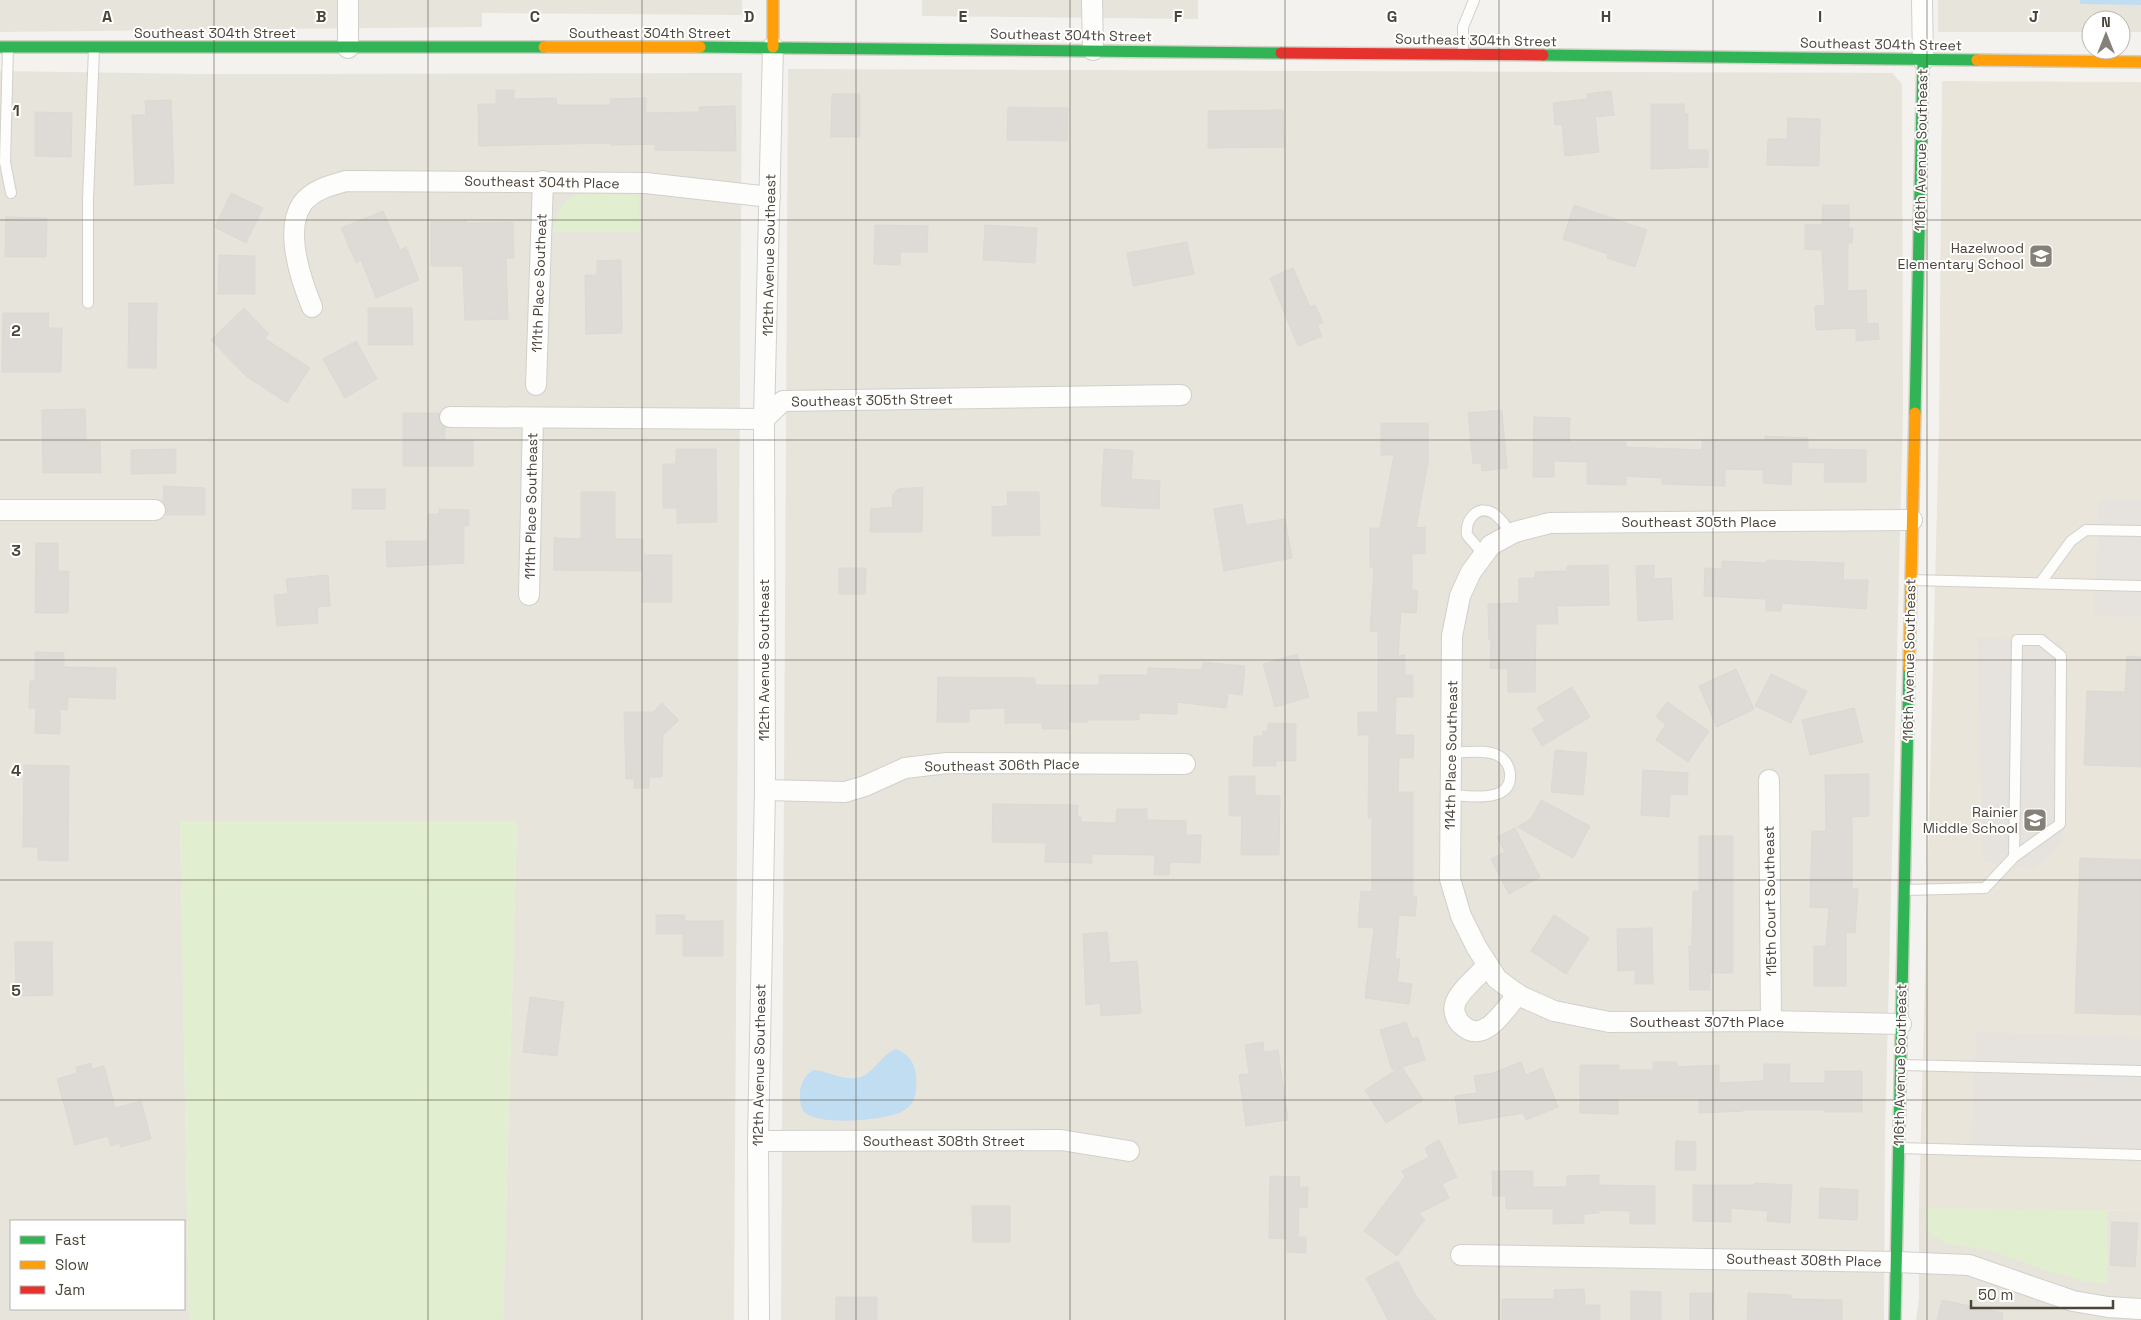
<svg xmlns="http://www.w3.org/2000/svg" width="2141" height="1320" font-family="'Space Grotesk',sans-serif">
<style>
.residential{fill:#e7e4dc;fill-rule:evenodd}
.education{fill:#eae5da}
.green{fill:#e1eecf}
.parking{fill:#e6e3df}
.water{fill:#c0ddf1}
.building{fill:#dedbd6;stroke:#dcd9d4}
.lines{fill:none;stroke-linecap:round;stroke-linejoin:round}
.lane-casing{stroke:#d2d0cb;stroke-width:12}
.street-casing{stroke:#d2d0cb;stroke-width:22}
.fast-casing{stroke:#d3cfc5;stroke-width:14}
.slow-casing{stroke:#d3cfc5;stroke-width:14}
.jam-casing{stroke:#d3cfc5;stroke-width:14}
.lane{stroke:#fdfdfc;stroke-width:10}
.street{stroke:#fdfdfc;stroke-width:20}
.fast{stroke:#30b455;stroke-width:11}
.slow{stroke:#ff9f0a;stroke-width:11}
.jam{stroke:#e5322d;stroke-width:11}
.grid{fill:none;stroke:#4b4439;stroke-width:1;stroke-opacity:0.55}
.labels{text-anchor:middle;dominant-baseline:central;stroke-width:4;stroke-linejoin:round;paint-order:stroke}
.street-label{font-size:14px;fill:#4b4439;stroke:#fff}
.poi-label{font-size:14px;fill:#4b4439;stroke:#fff;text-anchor:end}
.grid-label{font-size:16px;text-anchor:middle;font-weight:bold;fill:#4b4439;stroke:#fff;stroke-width:4;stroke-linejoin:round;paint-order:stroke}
</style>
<rect width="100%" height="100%" fill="#f4f2ee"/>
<g class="residential">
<polygon points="0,0 742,0 742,15 482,13 482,27 0,32"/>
<polygon points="922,0 1198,0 1198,19 922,16"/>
<polygon points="1938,0 2141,0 2141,32 2121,32 2121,20 2091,20 2091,32 1938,32"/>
<polygon points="788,69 1892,73 1902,84 1903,412 1885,1135 1884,1320 781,1320"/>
<path d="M 0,71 L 199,74 L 742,73 L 734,1320 L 503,1320 L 517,821 L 180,821 L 189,1320 L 0,1320 ZM 11,1221 L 184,1221 L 184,1309 L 11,1309 Z"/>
<polygon points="1919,1208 2141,1211 2141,1320 1916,1320 1919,1298"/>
</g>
<polygon class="education" points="1942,81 2141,82 2141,1211 1919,1208 1939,429"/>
<g class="green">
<path d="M 587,193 L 639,195 L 640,232 L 552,232 C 558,211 563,195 587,193 Z"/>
<polygon points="180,821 517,821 503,1320 189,1320"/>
<polygon points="1925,1208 2107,1210 2108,1284 2087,1282 2048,1271 1988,1250 1948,1244 1931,1235 1926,1225"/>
</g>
<g class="parking">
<polygon points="2099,499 2141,500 2141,617 2094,615"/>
<polygon points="1977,638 2061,641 2063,842 2035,868 1983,862"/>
<polygon points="1976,1032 2141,1037 2141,1155 1972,1150"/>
</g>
<g class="water">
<polygon points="2080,0 2141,0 2141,5 2080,4"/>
<path d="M 896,1049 C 909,1054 916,1064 916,1078 C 917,1089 916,1102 906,1109 C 891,1121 820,1126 805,1113 C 800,1108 800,1099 800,1092 C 801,1082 805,1076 813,1070 C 831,1071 853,1087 869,1072 C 879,1064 884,1054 896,1049 Z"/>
</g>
<g class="building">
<polygon points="496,90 514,90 514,99 556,98 557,105 610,105 610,99 646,98 646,113 699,112 699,107 735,106 736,151 655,150 655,144 611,145 611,143 479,146 478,104 496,104"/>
<polygon points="1611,91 1614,115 1595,117 1599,152 1565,156 1562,124 1555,125 1553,103 1587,99 1587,94"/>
<polygon points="832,94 860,94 860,137 831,137"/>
<polygon points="171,100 174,183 135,185 132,115 146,115 145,101"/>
<polygon points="1651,104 1684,104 1684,113 1688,114 1688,150 1708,150 1708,167 1651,169"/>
<polygon points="1008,107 1068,108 1067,141 1007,140"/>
<polygon points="1283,110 1284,147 1208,148 1208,111"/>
<polygon points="35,112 72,113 71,157 35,156"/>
<polygon points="1788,118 1820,119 1819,166 1767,165 1768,139 1787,139"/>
<polygon points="231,193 263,208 246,243 215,227"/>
<polygon points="1574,205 1647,230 1635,267 1607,258 1608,254 1563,239"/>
<polygon points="1823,205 1849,205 1849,228 1853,228 1852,243 1848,243 1848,291 1866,290 1867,324 1878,323 1879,339 1856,341 1856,328 1816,330 1815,306 1825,305 1822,250 1805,249 1805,224 1822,225"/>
<polygon points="383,211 400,250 406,247 419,280 376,298 361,260 356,263 341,228"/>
<polygon points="6,217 47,218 46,257 5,257"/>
<polygon points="431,221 466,221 466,223 513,222 514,258 506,258 508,319 465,320 463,266 431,266"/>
<polygon points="875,225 928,226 927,252 900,252 900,265 874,264"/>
<polygon points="985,225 1037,228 1035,263 983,260"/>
<polygon points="1187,242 1194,274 1133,286 1127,253"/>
<polygon points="219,255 255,256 255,294 218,294"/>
<polygon points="621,260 622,333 586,334 585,275 597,275 597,261"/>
<polygon points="1293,268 1310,307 1315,305 1323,322 1317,325 1322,336 1298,346 1270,278"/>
<polygon points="129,303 157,303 156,368 128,368"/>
<polygon points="244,308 269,334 264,338 310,368 287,403 246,376 211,340"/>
<polygon points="368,308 412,308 413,345 368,345"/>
<polygon points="3,313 49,313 48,328 62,328 61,372 2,372"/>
<polygon points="356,341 377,379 345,398 323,359"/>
<polygon points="85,409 86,441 100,441 101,473 43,473 42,410"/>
<polygon points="1502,410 1507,468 1482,471 1481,463 1473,464 1468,413"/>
<polygon points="403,413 439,413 440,422 445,428 445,440 473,440 473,466 403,466"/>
<polygon points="1534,417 1570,418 1569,442 1626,442 1626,447 1702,450 1702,440 1765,440 1765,436 1808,438 1808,449 1866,450 1866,482 1824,482 1825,463 1792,462 1791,485 1763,483 1763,470 1725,469 1725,486 1662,484 1662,478 1626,476 1626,485 1587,484 1587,462 1554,461 1554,477 1533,477"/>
<polygon points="1381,423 1428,423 1428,463 1416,528 1425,527 1425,553 1412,554 1412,590 1418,591 1416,613 1401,612 1398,656 1405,655 1405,675 1413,675 1413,697 1396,697 1395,735 1414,735 1413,758 1399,758 1398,792 1413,792 1413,896 1417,896 1415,916 1399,915 1395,959 1400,959 1397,982 1412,984 1409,1004 1365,998 1374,928 1358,927 1361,891 1372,892 1372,818 1368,818 1369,735 1358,735 1358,712 1378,712 1378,632 1370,631 1374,567 1370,567 1370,528 1380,528 1394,455 1381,455"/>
<polygon points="176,449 176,473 131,474 131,450"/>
<polygon points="676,449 716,449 717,522 677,523 677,508 663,508 663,464 676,464"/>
<polygon points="1104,449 1133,451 1131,479 1160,481 1159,509 1101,506"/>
<polygon points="164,486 205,488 205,515 166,515 167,510 163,502"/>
<polygon points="923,487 922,532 870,532 871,509 893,507 892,496 898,489"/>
<rect x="352" y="489" width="33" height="20"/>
<polygon points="581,492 615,492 615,539 643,539 643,555 672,555 672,602 642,602 643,571 554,570 554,538 581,539"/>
<polygon points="1007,492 1039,492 1040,535 992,536 992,507 1008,506"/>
<polygon points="1242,504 1246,525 1285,519 1292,558 1224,571 1214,509"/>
<polygon points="439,509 469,510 469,526 464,526 464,563 387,567 386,541 427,541 428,514 439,514"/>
<polygon points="36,543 58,543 58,571 69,571 68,613 35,613"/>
<polygon points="1767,560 1844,563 1843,580 1868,580 1866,609 1782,603 1781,611 1766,611 1766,599 1704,596 1705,568 1722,569 1722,561 1767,563"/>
<polygon points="1608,565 1609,605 1557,606 1558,624 1536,624 1535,692 1508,692 1508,669 1490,668 1491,639 1489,640 1488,604 1519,603 1519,578 1535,578 1535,572 1567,571 1567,566"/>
<polygon points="1654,565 1654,579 1671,578 1673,619 1638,621 1636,566"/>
<polygon points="839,568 866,568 865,594 839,594"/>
<polygon points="328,575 330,606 317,607 318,623 277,626 274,595 288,594 286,579"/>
<polygon points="35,652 64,653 64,667 116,668 115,699 68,697 67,710 60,709 60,734 35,733 36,708 29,708 30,681 35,681"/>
<polygon points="1297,654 1309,697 1275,707 1263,664"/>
<polygon points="2127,656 2141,657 2141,767 2084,765 2087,691 2125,692"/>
<polygon points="1203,662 1245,666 1242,695 1228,693 1226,708 1177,702 1177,714 1139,713 1139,720 1087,720 1087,722 1069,722 1069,729 1042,729 1042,723 1005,723 1005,708 969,709 969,722 937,722 938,677 1035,678 1035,685 1099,685 1099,675 1148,675 1148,668 1202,670"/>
<polygon points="1736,669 1754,709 1717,727 1699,686"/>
<polygon points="1771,674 1807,691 1791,723 1755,706"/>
<polygon points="1572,687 1590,717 1542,746 1532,729 1545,721 1537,708"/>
<polygon points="1667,702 1709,731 1688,762 1656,740 1666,724 1656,717"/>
<polygon points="662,703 679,720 663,735 662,777 649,777 649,788 634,788 634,779 626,779 624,712 653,712"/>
<polygon points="1854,708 1863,742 1810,755 1802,720"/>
<polygon points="1268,723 1296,724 1296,761 1276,761 1276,766 1253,766 1254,736 1263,736 1263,731 1268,731"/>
<polygon points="1555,750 1587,753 1583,795 1551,792"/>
<polygon points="24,765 69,766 68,861 38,860 38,847 23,847"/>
<polygon points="1643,770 1688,773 1687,795 1670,794 1669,817 1641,815"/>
<polygon points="1869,774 1869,816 1852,817 1852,889 1858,889 1855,933 1846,932 1846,986 1814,986 1814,946 1826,946 1829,908 1810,907 1812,831 1826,831 1825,775"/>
<polygon points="1229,776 1255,776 1255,795 1280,796 1279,855 1241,855 1242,816 1229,816"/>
<polygon points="1541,800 1590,826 1573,858 1517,827 1531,819"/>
<polygon points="993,804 1078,805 1077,817 1081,817 1081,822 1116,823 1117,809 1147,809 1147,820 1186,821 1186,835 1201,835 1200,863 1170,862 1169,875 1154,875 1155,855 1092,854 1092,863 1045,862 1046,843 992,842"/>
<polygon points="1515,828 1540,877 1509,894 1491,859 1505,852 1497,837"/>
<polygon points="1699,836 1733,836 1733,973 1710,973 1710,990 1690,990 1689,946 1692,946 1693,891 1699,891"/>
<polygon points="2080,858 2141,860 2141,1015 2075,1013"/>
<polygon points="656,915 685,915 685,921 723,921 723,956 683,956 683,934 656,934"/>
<polygon points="1554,915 1589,938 1566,974 1531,951"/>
<polygon points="1652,928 1653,984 1635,984 1635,970 1618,971 1617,929"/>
<polygon points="1107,932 1110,963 1137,961 1141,1013 1101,1016 1100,1003 1086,1005 1083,934"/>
<polygon points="15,942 52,942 53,995 16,996"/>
<polygon points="530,997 564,1002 557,1056 523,1052"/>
<polygon points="1406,1022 1412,1039 1418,1037 1425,1060 1402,1067 1423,1100 1386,1123 1365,1090 1401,1067 1392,1070 1380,1030"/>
<polygon points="1263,1042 1264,1052 1278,1050 1288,1120 1246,1126 1239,1075 1249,1074 1245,1045"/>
<polygon points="1521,1062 1526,1075 1542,1068 1558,1107 1526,1120 1523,1113 1459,1124 1455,1096 1477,1093 1474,1076 1493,1073"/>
<polygon points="1653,1062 1677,1062 1677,1067 1719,1065 1719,1083 1764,1081 1764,1064 1790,1064 1789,1083 1825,1083 1825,1071 1862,1071 1862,1112 1824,1112 1824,1110 1743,1110 1743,1111 1699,1113 1699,1098 1618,1098 1618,1114 1580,1113 1580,1065 1619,1065 1619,1070 1653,1070"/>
<polygon points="91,1063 92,1069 104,1066 115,1108 141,1101 151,1139 120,1147 120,1143 111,1146 108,1136 75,1145 57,1079 77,1073 76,1067"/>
<polygon points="1439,1140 1457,1177 1442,1184 1449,1198 1418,1214 1425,1219 1397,1256 1364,1231 1405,1177 1402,1171 1429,1157 1425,1148"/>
<polygon points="1676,1141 1696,1142 1696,1170 1675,1170"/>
<polygon points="1492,1171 1533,1171 1533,1187 1567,1187 1567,1176 1599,1175 1599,1185 1655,1186 1655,1224 1630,1224 1630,1211 1599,1210 1599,1213 1584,1214 1584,1223 1553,1224 1553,1209 1506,1209 1506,1196 1493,1196"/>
<polygon points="1270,1176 1300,1177 1299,1187 1308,1187 1307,1208 1299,1207 1298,1237 1306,1237 1306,1253 1287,1252 1287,1239 1269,1238"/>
<polygon points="1755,1183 1792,1185 1790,1223 1767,1221 1768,1211 1731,1208 1731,1222 1693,1221 1693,1185 1754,1185"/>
<polygon points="1820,1188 1858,1190 1857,1220 1819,1218"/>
<polygon points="972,1206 1010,1206 1010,1242 973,1242"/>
<polygon points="2112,1222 2138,1223 2135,1267 2110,1265"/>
<polygon points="1398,1261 1416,1296 1436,1320 1388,1320 1366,1278"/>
<polygon points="1584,1289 1585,1305 1600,1305 1600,1320 1502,1320 1502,1299 1554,1299 1554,1290"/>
<polygon points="1631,1291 1661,1292 1661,1320 1631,1320"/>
<polygon points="1690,1293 1713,1293 1712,1320 1690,1320"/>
<polygon points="1748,1293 1791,1295 1791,1299 1842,1300 1842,1320 1747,1320"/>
<rect x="836" y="1297" width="41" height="23"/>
<polygon points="1942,1300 2003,1313 2002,1320 1937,1320"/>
</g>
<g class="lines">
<g class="lane-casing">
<g id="lane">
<polyline points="8,47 5,162 11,193"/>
<polyline points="1463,54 1463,27 1474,0"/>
<polyline points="88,303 88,199 94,49"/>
<path d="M 1484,555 L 1467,535 C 1465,520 1477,504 1493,513 C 1501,518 1506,527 1512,534"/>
<polyline points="1912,580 2141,586"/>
<polyline points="2041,582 2071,541 2086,530 2141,531"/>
<path d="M 1451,795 C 1469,796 1513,804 1510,773 C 1509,765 1504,758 1497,755 C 1485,749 1465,753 1451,752"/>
<polyline points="1905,890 1985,888 2014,857 2060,824 2061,656 2041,640 2017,640 2014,857"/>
<polyline points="1902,1065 2141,1071"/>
<polyline points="1900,1148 2141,1155"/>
</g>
</g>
<g class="street-casing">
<g id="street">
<polyline points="1092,0 1093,50"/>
<polyline points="1922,0 1923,60"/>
<polyline points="348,48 348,0"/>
<path d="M 312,307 C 301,280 284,231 302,204 C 312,190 331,185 346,181 L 646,183 L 770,197"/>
<polyline points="536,385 543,181"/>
<polyline points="450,417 764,419 783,401 1181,395"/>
<polyline points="0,510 155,510"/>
<polyline points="529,595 533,418"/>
<polyline points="1769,780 1771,1021"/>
<polyline points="765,790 845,792 865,786 905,768 947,763 1185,764"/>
<path d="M 1488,965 C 1479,975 1458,992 1455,1004 C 1453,1011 1456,1020 1462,1025 C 1484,1046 1505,1009 1518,994"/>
<polyline points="1901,1024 1771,1021 1609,1022 1554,1011 1520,996 1497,979 1477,948 1461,916 1450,879 1452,636 1460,596 1471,572 1491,545 1515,532 1550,523 1912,520"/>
<polyline points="758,1141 1061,1140 1129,1151"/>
<polyline points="1461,1255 1896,1262 1969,1265 2073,1301 2108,1307 2141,1309"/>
<polyline points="759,1320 758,1141 765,790 764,419 773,47"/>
</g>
</g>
<g class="fast-casing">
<g id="fast">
<polyline points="0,47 544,47"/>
<polyline points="700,47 1281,53"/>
<polyline points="1543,55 1977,60"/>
<polyline points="1915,413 1923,60"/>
<polyline points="1895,1320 1909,668"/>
</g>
</g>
<g class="slow-casing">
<g id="slow">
<polyline points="773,0 773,47"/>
<polyline points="544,47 700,47"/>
<polyline points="1977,60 2141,62"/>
<polyline points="1909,668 1915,413"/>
</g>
</g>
<g class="jam-casing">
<polyline id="jam" points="1281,53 1543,55"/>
</g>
<use href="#lane" class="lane"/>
<use href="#street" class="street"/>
<use href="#fast" class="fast"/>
<use href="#slow" class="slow"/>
<use href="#jam" class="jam"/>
</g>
<path class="grid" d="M 214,0 L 214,1320M 428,0 L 428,1320M 642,0 L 642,1320M 856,0 L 856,1320M 1070,0 L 1070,1320M 1285,0 L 1285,1320M 1499,0 L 1499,1320M 1713,0 L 1713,1320M 1927,0 L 1927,1320M 0,220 L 2141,220M 0,440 L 2141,440M 0,660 L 2141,660M 0,880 L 2141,880M 0,1100 L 2141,1100"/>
<defs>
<g id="school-square" transform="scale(1.25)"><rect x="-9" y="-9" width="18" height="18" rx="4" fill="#868178" stroke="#fff"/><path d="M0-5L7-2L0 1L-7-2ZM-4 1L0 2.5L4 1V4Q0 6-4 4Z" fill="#fff"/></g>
</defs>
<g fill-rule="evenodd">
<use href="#school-square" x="2041" y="256"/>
<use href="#school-square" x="2035" y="820"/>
</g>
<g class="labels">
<g class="street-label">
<text x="215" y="33">Southeast 304th Street</text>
<text x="650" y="33">Southeast 304th Street</text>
<text transform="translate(1071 35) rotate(1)">Southeast 304th Street</text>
<text transform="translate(1476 40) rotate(1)">Southeast 304th Street</text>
<text transform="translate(1881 44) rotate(1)">Southeast 304th Street</text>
<text transform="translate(1921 150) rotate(-89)">116th Avenue Southeast</text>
<text transform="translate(542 182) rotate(1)">Southeast 304th Place</text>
<text transform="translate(769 255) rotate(-89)">112th Avenue Southeast</text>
<text transform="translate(539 283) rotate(-88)">111th Place Southeat</text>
<text transform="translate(872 400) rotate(-1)">Southeast 305th Street</text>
<text transform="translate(531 506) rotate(-89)">111th Place Southeast</text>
<text x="1699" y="522">Southeast 305th Place</text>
<text transform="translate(764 660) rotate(-90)">112th Avenue Southeast</text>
<text transform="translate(1909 660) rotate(-89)">116th Avenue Southeast</text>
<text transform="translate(1451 755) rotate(-89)">114th Place Southeast</text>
<text transform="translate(1002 765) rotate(-1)">Southeast 306th Place</text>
<text transform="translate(1770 901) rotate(-91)">115th Court Southeast</text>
<text x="1707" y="1022">Southeast 307th Place</text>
<text transform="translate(759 1065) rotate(-89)">112th Avenue Southeast</text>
<text transform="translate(1900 1065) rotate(-89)">116th Avenue Southeast</text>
<text x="944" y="1141">Southeast 308th Street</text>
<text transform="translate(1804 1260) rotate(1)">Southeast 308th Place</text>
</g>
<g class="poi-label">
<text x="2024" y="248">Hazelwood<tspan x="2024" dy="16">Elementary School</tspan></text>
<text x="2018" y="812">Rainier<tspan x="2018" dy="16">Middle School</tspan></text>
</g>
</g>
<g class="grid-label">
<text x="107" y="22">A</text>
<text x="321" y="22">B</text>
<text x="535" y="22">C</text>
<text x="749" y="22">D</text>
<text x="963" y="22">E</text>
<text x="1178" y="22">F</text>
<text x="1392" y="22">G</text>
<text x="1606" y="22">H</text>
<text x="1820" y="22">I</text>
<text x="2034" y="22">J</text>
<text x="16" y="116">1</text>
<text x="16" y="336">2</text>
<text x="16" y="556">3</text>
<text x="16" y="776">4</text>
<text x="16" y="996">5</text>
</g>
<rect x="10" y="1220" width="175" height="90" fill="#ffffff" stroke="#b7b4b0"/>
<rect x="20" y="1236" width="25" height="8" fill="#30b455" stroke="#b7b4b0"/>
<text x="55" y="1245" font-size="15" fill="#4b4439">Fast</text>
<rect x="20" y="1261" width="25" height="8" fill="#ff9f0a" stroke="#b7b4b0"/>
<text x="55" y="1270" font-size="15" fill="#4b4439">Slow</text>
<rect x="20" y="1286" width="25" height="8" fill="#e5322d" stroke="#b7b4b0"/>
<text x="55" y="1295" font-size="15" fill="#4b4439">Jam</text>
<g transform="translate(2106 35)"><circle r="24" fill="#ffffff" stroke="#b7b4b0"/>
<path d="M0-4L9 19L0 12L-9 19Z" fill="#868178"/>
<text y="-8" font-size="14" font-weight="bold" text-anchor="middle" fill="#4b4439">N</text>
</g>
<path d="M1971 1300v8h142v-8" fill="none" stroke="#4b4439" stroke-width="2.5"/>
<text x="1978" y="1300" font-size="15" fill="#4b4439" stroke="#ffffff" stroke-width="4" paint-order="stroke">50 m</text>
</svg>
